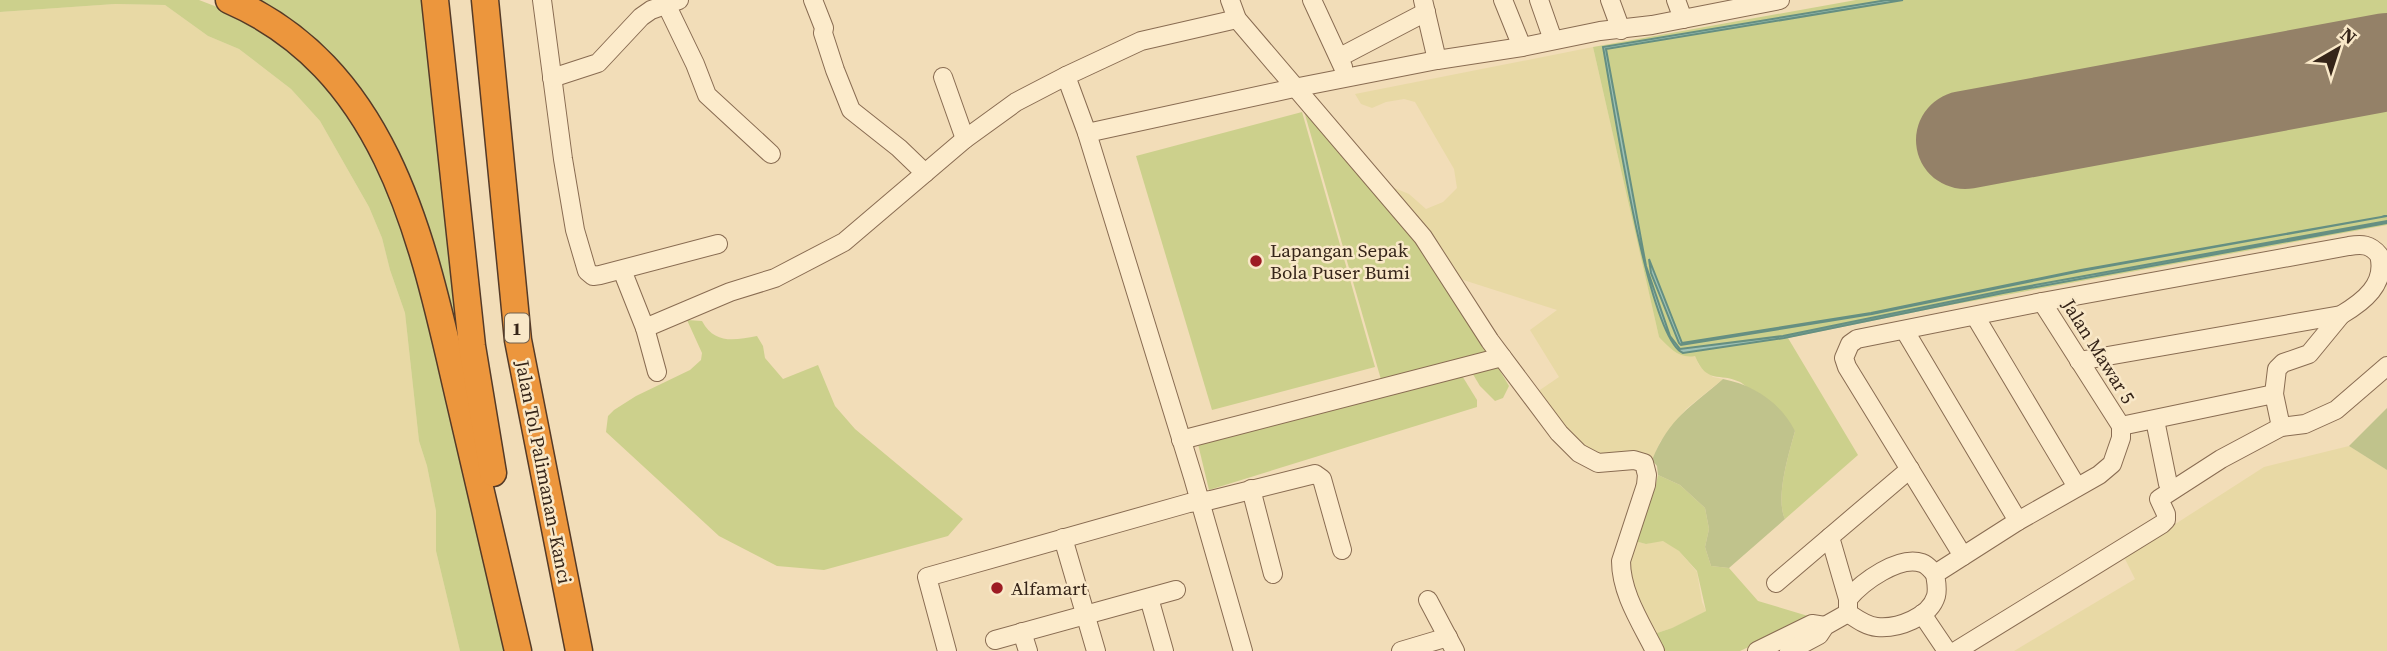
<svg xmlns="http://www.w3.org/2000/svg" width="2387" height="651" font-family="'Source Serif 4',serif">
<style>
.farmland{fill:#e8d9a5}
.green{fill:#ccd08c}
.cemetery{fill:#c0c38c}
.water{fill:#9ec1b5;stroke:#658f82;stroke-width:2}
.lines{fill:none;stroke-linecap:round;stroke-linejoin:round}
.runway{stroke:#948168;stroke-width:98}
.minor-casing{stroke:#896c52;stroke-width:20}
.highway-casing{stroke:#553a27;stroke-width:29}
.minor{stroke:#fcebcb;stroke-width:18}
.highway{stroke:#ec963d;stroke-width:26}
.poi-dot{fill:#9d1c24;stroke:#f9e8c8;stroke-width:2.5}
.labels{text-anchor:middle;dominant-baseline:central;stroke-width:5;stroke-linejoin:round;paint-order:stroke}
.shield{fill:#f9e8c8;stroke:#70604e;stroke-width:2}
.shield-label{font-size:18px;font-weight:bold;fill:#362519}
.poi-label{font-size:19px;fill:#362519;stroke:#f9e8c8;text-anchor:start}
.street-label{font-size:19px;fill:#362519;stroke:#f9e8c8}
</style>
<rect width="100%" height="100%" fill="#f2ddb8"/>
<g class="farmland">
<polygon points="115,4 165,5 208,36 239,49 291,89 320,121 369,207 382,238 390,270 405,313 419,441 427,466 436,511 436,551 460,651 0,651 0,12"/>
<polygon points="1593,47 1659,337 1695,356 1699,365 1713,377 1723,379 1686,409 1660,442 1652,460 1644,457 1604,456 1578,442 1534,394 1559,377 1530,330 1557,310 1457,278 1387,185 1409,194 1426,209 1443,202 1457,188 1454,169 1415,102 1404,99 1386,102 1372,108 1361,104 1355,94"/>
<polygon points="2349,446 2387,470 2387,651 2014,651 2135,579 2124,557 2264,467"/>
<polygon points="1631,540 1646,544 1663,540 1679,551 1697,572 1702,602 1706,611 1672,628 1654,634 1638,606 1627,566"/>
</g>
<g class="green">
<polygon points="0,0 199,0 238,15 306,60 366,138 416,264 510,651 460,651 436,551 436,511 427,466 419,441 405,313 390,270 382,238 369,207 320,121 291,89 239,49 208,36 165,5 115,4 0,12"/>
<polygon points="244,0 421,0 466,359 393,151"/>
<path d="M 1856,0 L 2387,0 L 2387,29 L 1960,108 L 1971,173 L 2387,96 L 2387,225 L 1940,307 L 1788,338 L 1858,455 L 1785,519 C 1775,498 1789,453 1795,431 C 1782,420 1752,389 1740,382 C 1719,372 1707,385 1695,356 C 1679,359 1670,348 1659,337 L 1593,47 Z"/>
<polygon points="1304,111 1404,224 1490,355 1382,383"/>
<polygon points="1302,112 1375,367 1212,410 1136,156"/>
<path d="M 687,320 L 702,321 C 715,345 735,340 757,336 L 763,346 L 765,358 L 783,379 L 818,365 L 835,406 L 855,429 L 963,519 L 948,536 L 824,570 L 777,566 L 719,536 L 606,432 L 608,416 L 614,410 L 636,396 L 690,370 L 701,360 L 702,353 Z"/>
<polygon points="1496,364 1509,386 1503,398 1495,401 1480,386 1471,371"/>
<polygon points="1461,374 1477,400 1477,407 1209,490 1198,444"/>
<polygon points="1658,475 1680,485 1705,508 1709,529 1705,547 1711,566 1729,568 1758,601 1808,616 1802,622 1740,651 1664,651 1654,634 1672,628 1706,611 1697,571 1679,551 1663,541 1646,544 1631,540 1655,489"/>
</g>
<g class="cemetery">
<path d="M 1723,379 C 1754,385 1781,403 1795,431 C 1789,453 1775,498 1785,519 L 1729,568 L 1711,566 L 1705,547 L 1709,529 L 1705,508 L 1680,485 L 1658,475 L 1657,466 L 1652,460 C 1670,417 1690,408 1723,379 Z"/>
<polygon points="2387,408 2387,470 2349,446"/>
</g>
<g class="water">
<path d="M 1887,0 L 1903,0 L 1606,49 L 1646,266 L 1670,336 L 1680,349 L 1783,336 L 2002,291 L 2387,221 L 2387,223 L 2003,293 L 1784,338 L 1683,353 C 1647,338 1612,94 1603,47 Z"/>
<polygon points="2387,216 2081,271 1872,314 1681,345 1679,343 1651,273 1649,259 1682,343 1871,313 2081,270"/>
</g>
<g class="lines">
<polyline class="runway" points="1965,140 2387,62"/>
<g class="minor-casing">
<g id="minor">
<polyline points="542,0 563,159 575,230 587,271 593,276 600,275 718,244"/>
<polyline points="813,0 824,28 823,33 835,70 851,110 899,148 925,173"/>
<path d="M 1230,0 L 1237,19 L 1423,237 L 1490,341 L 1559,433 L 1579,453 L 1598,463 L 1634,460 L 1644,463 L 1647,475 L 1646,485 L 1621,561 C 1621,593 1641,623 1655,651"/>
<polyline points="1312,0 1343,67"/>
<polyline points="1423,0 1437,60"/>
<polyline points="1503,0 1522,47"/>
<polyline points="1539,0 1553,40"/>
<polyline points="1610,0 1621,30"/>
<polyline points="1676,0 1683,19"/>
<polyline points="666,4 695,64 707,95 771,154"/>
<polyline points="1237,19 1141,41 1066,76 1087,133 1193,477 1243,651"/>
<polyline points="1340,57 1426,12"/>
<polyline points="943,77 965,139"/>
<polyline points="552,78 598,63 641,17 651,10 679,0"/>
<polyline points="1087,133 1294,88 1437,60 1522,47 1600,31 1652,25 1780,0"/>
<polyline points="622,270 645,328"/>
<polyline points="1975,316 2077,487"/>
<polyline points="1905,331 2018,521"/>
<polyline points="657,372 645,328 730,292 775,278 844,242 965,139 1016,102 1066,76"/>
<polyline points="2155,420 2168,484"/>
<polyline points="2121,426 2274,394"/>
<polyline points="2281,427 2274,394 2277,369 2283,363 2309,354 2341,315"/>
<polyline points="1181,440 1502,357"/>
<polyline points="1251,489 1273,574"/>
<polyline points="1063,538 1096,651"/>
<path d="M 1963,556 L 1847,367 L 1844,358 L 1850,344 L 1857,339 L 2042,302 L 2349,246 C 2362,244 2370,244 2379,255 C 2387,284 2363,302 2341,315 L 2079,361"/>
<polyline points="1776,583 1830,537"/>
<polyline points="1149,598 1164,651"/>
<path d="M 1848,599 C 1862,582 1899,555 1922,563 C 1928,565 1931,570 1935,574"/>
<polyline points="1428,600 1455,651"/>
<path d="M 1848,613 C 1857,619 1866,626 1877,627 C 1898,629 1930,617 1936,596 C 1938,588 1936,581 1935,574 L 2018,521 L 2099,475 L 2112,464 L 2121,438 L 2121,426 L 2042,302"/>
<polyline points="1848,613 1848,599 1830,537 1910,469"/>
<polyline points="1922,614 1947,651"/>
<polyline points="1022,632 1028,651"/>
<polyline points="995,640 1176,590"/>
<polyline points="947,651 927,577 1189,503 1211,500 1315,474 1322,479 1342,550"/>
<polyline points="1401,651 1448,637"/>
<polyline points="1757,651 1812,624 1825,626"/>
<polyline points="1789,651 1819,635 1825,626 1848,613"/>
<polyline points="1956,651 2162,524 2166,520 2166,514 2159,499 2221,459 2281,427 2305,424 2336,410 2387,366"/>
</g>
</g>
<g class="highway-casing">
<g id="highway">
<path d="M 229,0 C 392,71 424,248 460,402 C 479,485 498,568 518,651"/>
<polyline points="435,0 472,346 493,473"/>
<polyline points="485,0 518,340 579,651"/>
</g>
</g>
<use href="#minor" class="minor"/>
<use href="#highway" class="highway"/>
</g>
<g class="poi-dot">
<circle cx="1256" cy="261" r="7"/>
<circle cx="997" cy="588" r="7"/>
</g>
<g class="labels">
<rect class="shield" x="505" y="313.5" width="24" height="29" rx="5"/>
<g class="shield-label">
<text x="517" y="328">1</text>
</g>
<g class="poi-label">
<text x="1270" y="250">Lapangan Sepak<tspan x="1270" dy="22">Bola Puser Bumi</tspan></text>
<text x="1011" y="588">Alfamart</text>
</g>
<g class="street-label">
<text transform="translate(2099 351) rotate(58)">Jalan Mawar 5</text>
<text transform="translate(544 472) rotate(79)">Jalan Tol Palimanan–Kanci</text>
</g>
</g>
<g transform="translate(2338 49) rotate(39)" stroke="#f9e8c8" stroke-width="5" paint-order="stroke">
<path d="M0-5L12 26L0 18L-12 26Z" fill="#362519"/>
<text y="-10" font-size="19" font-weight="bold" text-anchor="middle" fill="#362519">N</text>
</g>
</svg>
